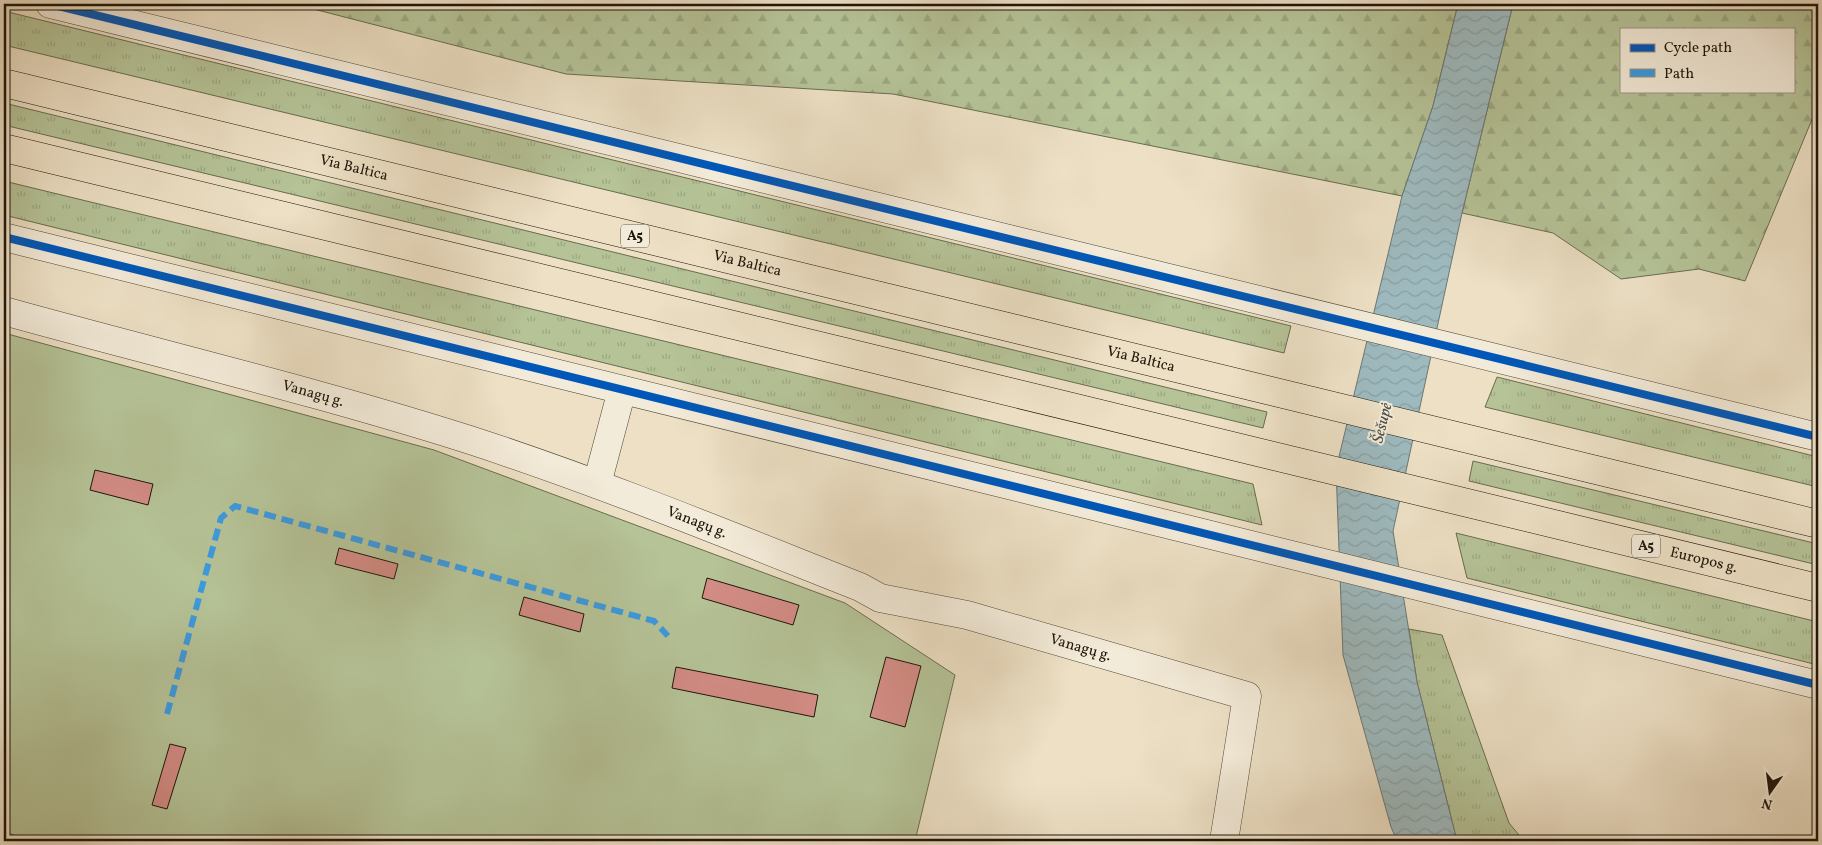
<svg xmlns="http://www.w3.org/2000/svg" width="1822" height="845" font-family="Vollkorn,serif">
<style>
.grass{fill:url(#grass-tufts);stroke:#696c50}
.forest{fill:url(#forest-firs);stroke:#696c50;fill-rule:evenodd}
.pitch{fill:#b5c397;stroke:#696c50}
.water{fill:url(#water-waves);stroke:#6a7877}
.building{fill:#d38c85;stroke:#1d150a}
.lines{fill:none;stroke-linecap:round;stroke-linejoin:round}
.minor-casing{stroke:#514839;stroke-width:29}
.highway-casing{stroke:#1d150a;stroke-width:29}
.minor{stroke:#f3ebd9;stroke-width:28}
.highway{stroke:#ede0c5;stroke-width:28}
.quiet{stroke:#3c9ade;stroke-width:6;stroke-dasharray:12 6;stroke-linecap:butt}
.cycleway-casing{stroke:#f3ebd9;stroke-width:11}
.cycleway{stroke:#0057b8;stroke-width:8}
.labels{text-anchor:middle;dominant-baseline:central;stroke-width:4;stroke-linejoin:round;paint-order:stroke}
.shield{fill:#f3ebd9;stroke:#5d5548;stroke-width:1}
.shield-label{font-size:14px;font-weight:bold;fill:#1d150a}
.street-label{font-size:15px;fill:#1d150a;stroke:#f3ebd9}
.water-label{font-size:16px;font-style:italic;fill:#4a4f49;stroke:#f3ebd9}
</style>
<defs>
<pattern id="grass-tufts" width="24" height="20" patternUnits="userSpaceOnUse" patternTransform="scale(1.25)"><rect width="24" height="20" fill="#b5c397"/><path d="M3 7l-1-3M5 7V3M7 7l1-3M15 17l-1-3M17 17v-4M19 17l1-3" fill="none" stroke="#9ba781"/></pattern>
<pattern id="forest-firs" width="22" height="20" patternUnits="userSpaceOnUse" patternTransform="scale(1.25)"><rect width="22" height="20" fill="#b5c397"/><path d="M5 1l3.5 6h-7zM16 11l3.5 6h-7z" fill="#9ba781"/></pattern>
<pattern id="water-waves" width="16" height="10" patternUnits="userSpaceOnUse" patternTransform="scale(1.25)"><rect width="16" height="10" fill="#9ebabf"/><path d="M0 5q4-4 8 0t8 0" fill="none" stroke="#889fa3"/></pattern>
</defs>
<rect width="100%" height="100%" fill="#ede0c5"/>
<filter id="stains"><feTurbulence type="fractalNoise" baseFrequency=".004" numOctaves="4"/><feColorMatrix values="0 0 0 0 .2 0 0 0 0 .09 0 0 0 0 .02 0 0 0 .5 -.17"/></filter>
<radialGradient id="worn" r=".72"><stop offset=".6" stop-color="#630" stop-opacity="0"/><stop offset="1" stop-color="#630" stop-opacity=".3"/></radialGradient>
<g class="grass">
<polygon points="4,11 1291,326 1284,353 4,45"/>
<polygon points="4,103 1267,412 1263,428 4,125"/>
<polygon points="4,181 1253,484 1262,525 4,215"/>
<polygon points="1497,377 1818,457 1818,487 1485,407"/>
<polygon points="1473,461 1818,544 1818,565 1469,481"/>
<polygon points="1456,533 1818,622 1818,665 1467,578"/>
<polygon points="1409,629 1442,635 1509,823 1524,841 1457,841 1417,682"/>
</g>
<g class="forest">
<polygon points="294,4 1458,4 1433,106 1402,196 893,94 566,74"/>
<path d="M 1513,4 L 1818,4 L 1818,105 L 1745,281 L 1699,269 L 1621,279 L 1553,233 L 1462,213 ZM 1621,29 L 1793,29 L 1793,91 L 1621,91 Z"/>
</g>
<polygon class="pitch" points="4,333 434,450 845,603 955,675 915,841 28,841 4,831"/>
<polygon class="water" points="1458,4 1513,4 1462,213 1393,531 1417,682 1457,841 1397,841 1391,827 1343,655 1336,469 1402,196 1433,106"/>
<g class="building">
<polygon points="95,470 153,484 148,505 90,490"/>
<polygon points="339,548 398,564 394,579 335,564"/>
<polygon points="707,578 799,605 793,625 702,598"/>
<polygon points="524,597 584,614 580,632 519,615"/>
<polygon points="886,657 921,666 905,727 870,717"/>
<polygon points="676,667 818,695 814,717 672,688"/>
<polygon points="170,744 186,748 167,809 152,805"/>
</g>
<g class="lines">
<g class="minor-casing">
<g id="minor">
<polyline points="50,4 1818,437"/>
<polyline points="4,237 1818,685"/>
<path id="s1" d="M 4,311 C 159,354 316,391 470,440 C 602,483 731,536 860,587 L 880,598 L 967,615 L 1247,696 L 1224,841"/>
<polyline points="597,484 622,390"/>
</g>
</g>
<g class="highway-casing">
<g id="highway">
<path id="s2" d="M 4,83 L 1818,524"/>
<path id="s3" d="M 4,148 L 1818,588"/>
</g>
</g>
<use href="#minor" class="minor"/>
<use href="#highway" class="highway"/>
<polyline class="quiet" points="167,714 221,518 235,506 654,621 668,636"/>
<g class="cycleway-casing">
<g id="cycleway">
<polyline points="50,4 1818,437"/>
<polyline points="4,237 1818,685"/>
</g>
</g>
<use href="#cycleway" class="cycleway"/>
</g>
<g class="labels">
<g class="shield">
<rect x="621" y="224.5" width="28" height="23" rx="4"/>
<rect x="1632" y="534.5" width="28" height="23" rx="4"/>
</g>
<g class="shield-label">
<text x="635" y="236">A5</text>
<text x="1646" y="546">A5</text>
</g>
<g class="street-label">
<text stroke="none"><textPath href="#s2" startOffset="360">Via Baltica</textPath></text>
<text stroke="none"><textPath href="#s2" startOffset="765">Via Baltica</textPath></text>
<text stroke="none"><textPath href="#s2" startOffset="1170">Via Baltica</textPath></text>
<text stroke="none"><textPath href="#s1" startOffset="320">Vanagų g.</textPath></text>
<text stroke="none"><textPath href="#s1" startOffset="725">Vanagų g.</textPath></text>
<text stroke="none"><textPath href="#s3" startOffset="1749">Europos g.</textPath></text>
<text stroke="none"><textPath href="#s1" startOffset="1130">Vanagų g.</textPath></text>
</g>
<g class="water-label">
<text transform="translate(1383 423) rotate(-76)">Šešupė</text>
</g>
</g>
<rect width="1822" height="845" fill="none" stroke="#ede0c5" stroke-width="20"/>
<rect x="5" y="5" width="1812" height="835" fill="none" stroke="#1d150a" stroke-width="2.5"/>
<rect x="10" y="10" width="1802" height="825" fill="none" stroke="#1d150a"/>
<rect x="1620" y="28" width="175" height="65" fill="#f3ebd9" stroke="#9d9586"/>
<rect x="1630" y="44" width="25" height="8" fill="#0057b8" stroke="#9d9586"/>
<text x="1664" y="52" font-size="15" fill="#1d150a">Cycle path</text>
<rect x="1630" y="69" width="25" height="8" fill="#3c9ade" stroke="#9d9586"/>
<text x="1664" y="78" font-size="15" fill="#1d150a">Path</text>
<g transform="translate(1770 792) rotate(194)" stroke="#f3ebd9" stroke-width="4" paint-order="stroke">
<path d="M0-4L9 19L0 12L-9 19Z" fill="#1d150a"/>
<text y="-8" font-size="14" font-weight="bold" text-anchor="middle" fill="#1d150a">N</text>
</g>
<rect width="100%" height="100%" filter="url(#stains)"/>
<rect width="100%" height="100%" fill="url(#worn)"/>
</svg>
